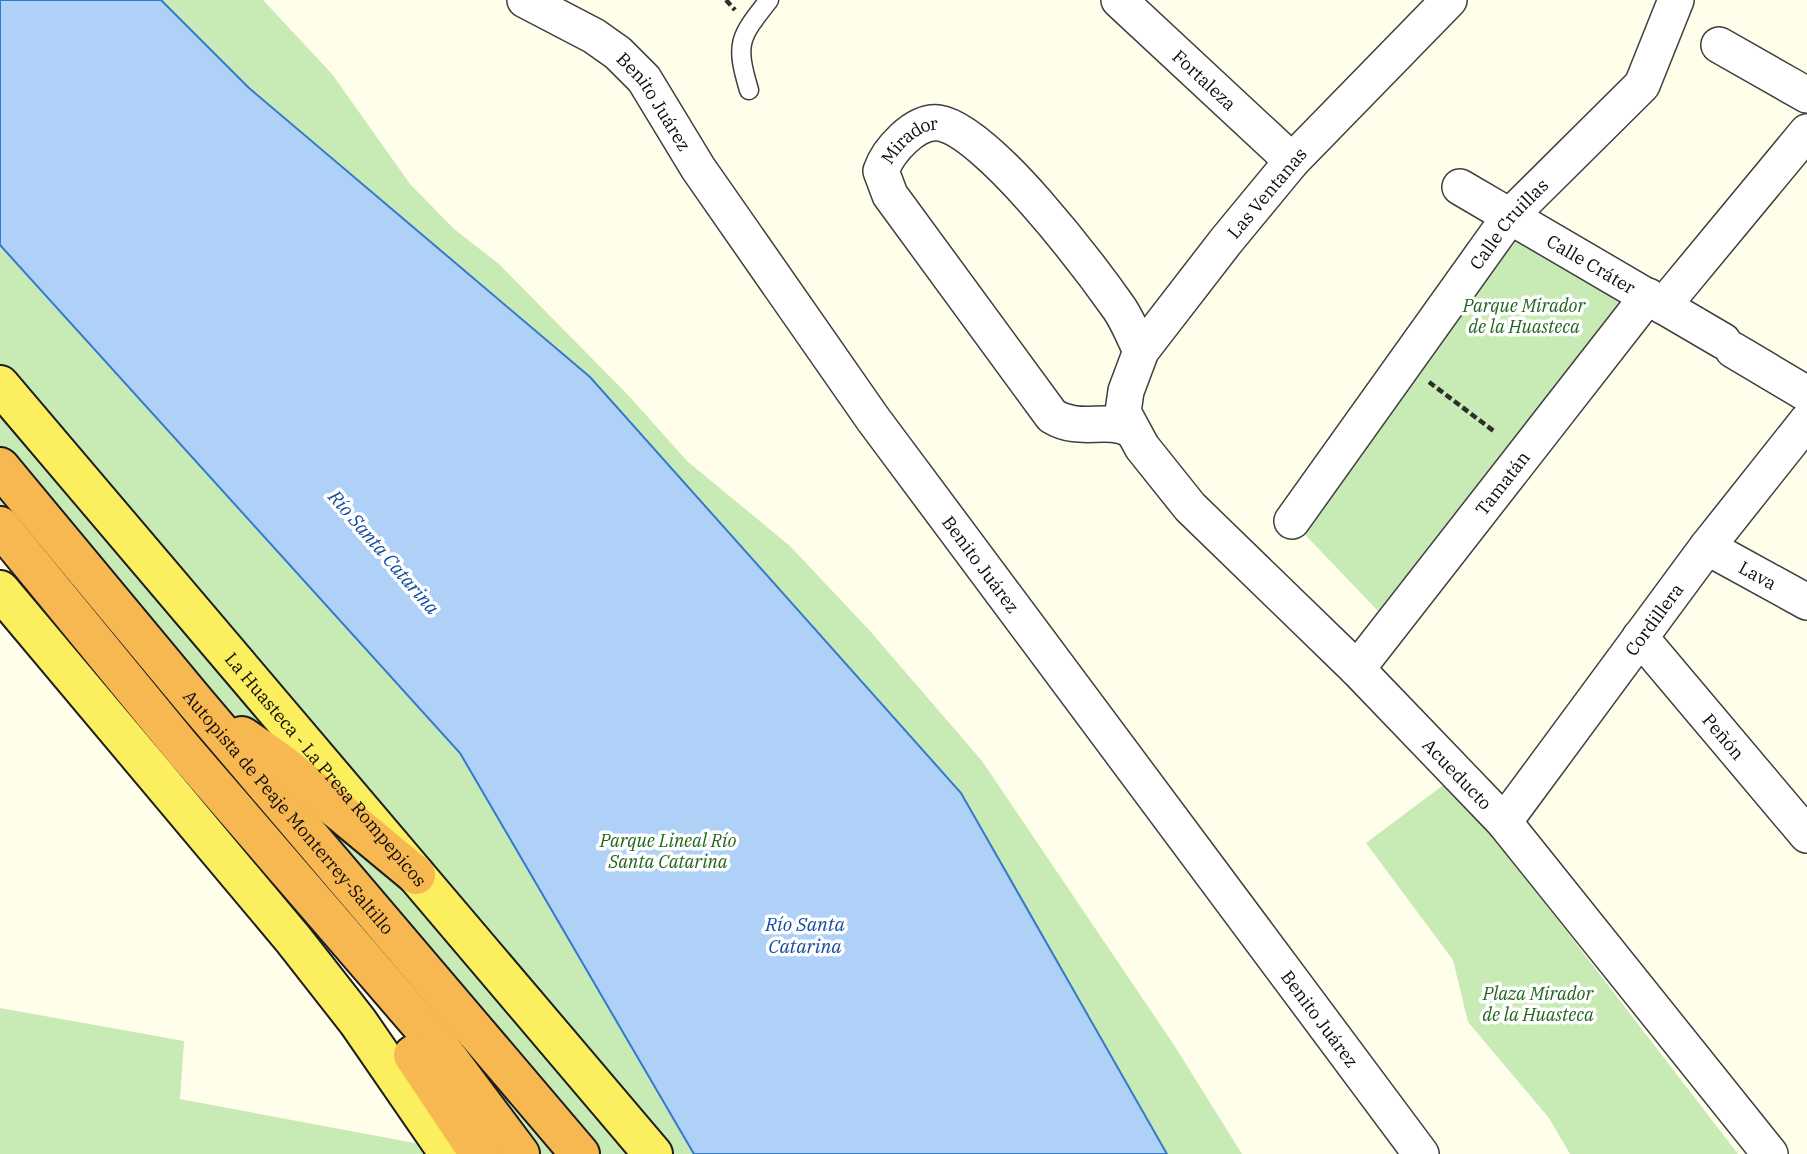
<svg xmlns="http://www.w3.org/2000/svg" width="1807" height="1154" font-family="'IBM Plex Serif',serif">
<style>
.green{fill:#c8eab5}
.water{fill:#afd1f7;stroke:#3479d0;stroke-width:2}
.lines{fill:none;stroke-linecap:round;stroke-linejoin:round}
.lane-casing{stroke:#3f3f3f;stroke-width:21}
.street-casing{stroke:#3f3f3f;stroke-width:38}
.primary-casing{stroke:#1d1d1d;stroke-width:42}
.highway-casing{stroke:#1d1d1d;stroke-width:42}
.path{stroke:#2e2e2e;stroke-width:4.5;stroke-dasharray:7 3.5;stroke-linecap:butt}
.lane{stroke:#fff;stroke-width:18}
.street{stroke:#fff;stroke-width:35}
.primary{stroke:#fbee5f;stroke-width:38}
.highway{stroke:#f7b851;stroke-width:38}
.labels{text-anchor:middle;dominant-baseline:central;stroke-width:7;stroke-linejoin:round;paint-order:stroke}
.street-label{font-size:18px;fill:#0c0c0c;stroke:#fff}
.park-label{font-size:18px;font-style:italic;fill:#1f651b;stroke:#fff}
.water-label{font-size:19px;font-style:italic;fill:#134ca0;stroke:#fff}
</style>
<rect width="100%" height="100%" fill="#fffeeb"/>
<g class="green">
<polygon points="0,0 263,0 332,74 410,184 454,229 499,264 629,396 687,461 790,546 870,631 982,761 1174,1045 1242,1154 519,1154 449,1051 292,844 0,519"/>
<polygon points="1510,216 1622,304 1378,611 1292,521"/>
<polygon points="1450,780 1738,1154 1570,1154 1549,1118 1468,1022 1453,960 1366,843"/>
<polygon points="0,1008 184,1041 180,1099 420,1144 425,1154 0,1154"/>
</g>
<polygon class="water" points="0,0 161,0 249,88 590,377 961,793 1167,1154 694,1154 460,753 0,245"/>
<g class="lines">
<g class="lane-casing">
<path id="lane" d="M 749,90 C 735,43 739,38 769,0"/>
</g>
<g class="street-casing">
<g id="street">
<path id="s1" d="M 525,0 L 594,36 L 618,53 L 644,79 L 698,168 L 873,419 L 1421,1154"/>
<path id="s2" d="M 1119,0 L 1292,161"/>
<path id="s3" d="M 1449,0 L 1292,161 L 1226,241 L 1141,351 L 1126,391 L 1123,412 L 1142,447 L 1190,507 L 1357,669 L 1504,822 L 1770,1154"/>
<polyline points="1719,45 1807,95"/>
<path id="s4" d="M 1460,187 L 1723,341"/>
<polyline points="1663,306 1807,132"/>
<polyline points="1733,350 1807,394"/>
<path id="s5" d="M 1130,429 C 1105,417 1080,433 1052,416 L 890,195 L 881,171 C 888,151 915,120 939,123 C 987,130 1090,267 1119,308 C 1128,321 1134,337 1141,351"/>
<path id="s6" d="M 1292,521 L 1510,216 L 1642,85 L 1676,0"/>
<path id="s7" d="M 1707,547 L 1807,602"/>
<path id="s8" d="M 1640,637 L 1807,835"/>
<path id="s9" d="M 1357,669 L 1648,296"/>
<path id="s10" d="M 1504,822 L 1707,547 L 1807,421"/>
</g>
</g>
<g class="primary-casing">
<g id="primary">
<path id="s11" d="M 0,385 L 653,1154"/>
<polyline points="0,590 293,939 358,1022 449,1154"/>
</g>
</g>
<g class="highway-casing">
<g id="highway">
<path id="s12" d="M 0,467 L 197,704 L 580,1154"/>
<polyline points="0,526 183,749 439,1046 520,1154"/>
<polyline points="242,736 281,763 416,875"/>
<polyline points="413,1055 479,1154"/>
</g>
</g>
<g class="path">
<polyline points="726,0 735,10"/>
<polyline points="1429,382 1495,432"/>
</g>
<use href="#lane" class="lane"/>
<use href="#street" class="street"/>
<use href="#primary" class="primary"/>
<use href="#highway" class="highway"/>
</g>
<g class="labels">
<g class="street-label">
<text stroke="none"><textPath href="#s2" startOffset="117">Fortaleza</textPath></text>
<text stroke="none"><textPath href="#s1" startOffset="168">Benito Juárez</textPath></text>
<text stroke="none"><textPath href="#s5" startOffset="424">Mirador</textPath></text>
<text transform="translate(1267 193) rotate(-50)">Las Ventanas</text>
<text stroke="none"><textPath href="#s6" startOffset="368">Calle Cruillas</textPath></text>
<text stroke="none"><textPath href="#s4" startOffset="152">Calle Cráter</textPath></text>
<text stroke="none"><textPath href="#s9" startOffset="236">Tamatán</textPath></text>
<text stroke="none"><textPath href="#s1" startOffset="735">Benito Juárez</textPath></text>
<text stroke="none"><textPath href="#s7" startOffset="58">Lava</textPath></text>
<text stroke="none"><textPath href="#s10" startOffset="252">Cordillera</textPath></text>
<text stroke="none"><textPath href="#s8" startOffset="130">Peñón</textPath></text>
<text stroke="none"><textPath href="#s11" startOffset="504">La Huasteca - La Presa Rompepicos</textPath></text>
<text stroke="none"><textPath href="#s3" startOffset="1026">Acueducto</textPath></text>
<text stroke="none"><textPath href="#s12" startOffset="450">Autopista de Peaje Monterrey-Saltillo</textPath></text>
<text stroke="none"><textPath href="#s1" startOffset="1302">Benito Juárez</textPath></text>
</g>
<g class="park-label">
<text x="1524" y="305">Parque Mirador<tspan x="1524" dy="21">de la Huasteca</tspan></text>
<text x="668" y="840">Parque Lineal Río<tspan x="668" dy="21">Santa Catarina</tspan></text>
<text x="1538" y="993">Plaza Mirador<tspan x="1538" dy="21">de la Huasteca</tspan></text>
</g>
<g class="water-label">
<text transform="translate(384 552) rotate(49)">Río Santa Catarina</text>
<text x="805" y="924">Río Santa<tspan x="805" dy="22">Catarina</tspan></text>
</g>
</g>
</svg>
